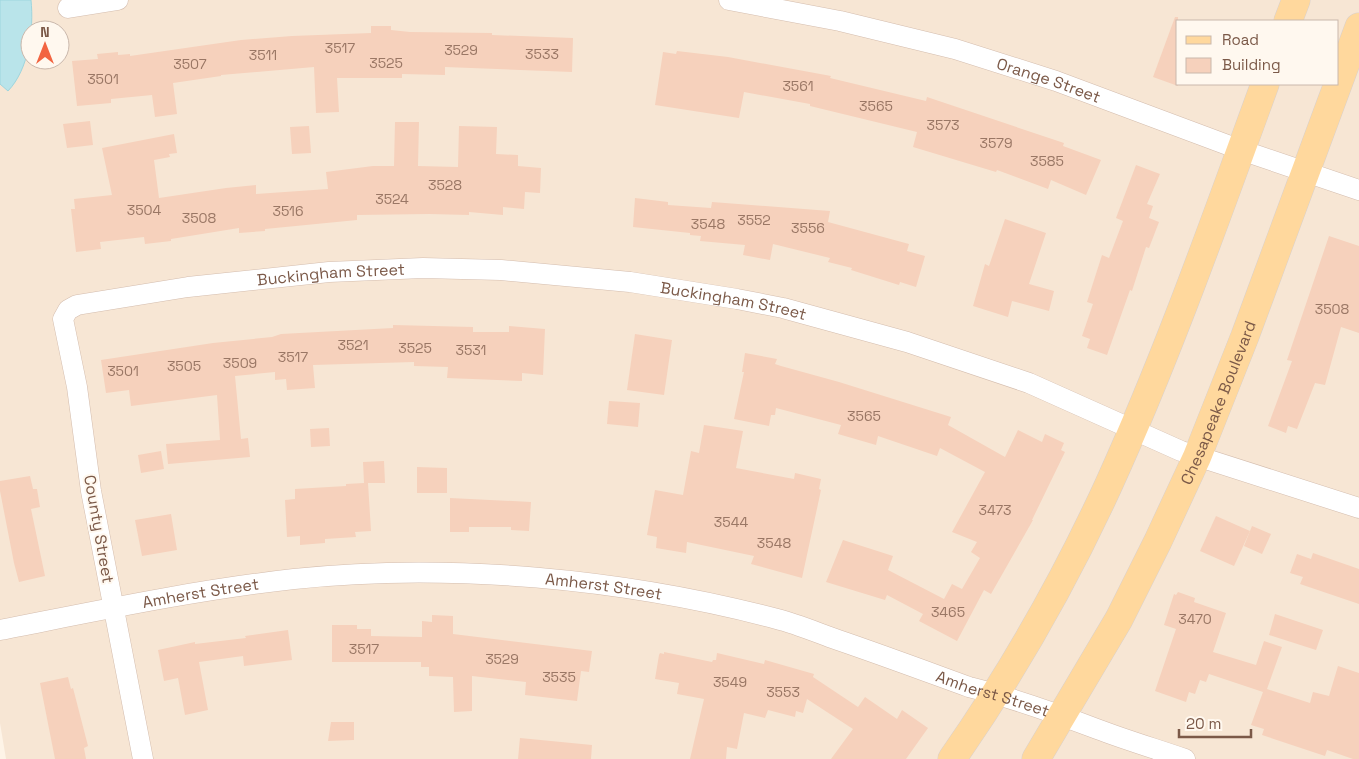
<svg xmlns="http://www.w3.org/2000/svg" width="1359" height="759" font-family="'Space Grotesk',sans-serif">
<style>
.residential{fill:#f7e6d4;fill-rule:evenodd}
.water{fill:#b9e4ea;stroke:#9ed5dd}
.building{fill:#f6d1bc}
.lines{fill:none;stroke-linecap:round;stroke-linejoin:round}
.street-casing{stroke:#d4bdae;stroke-width:21}
.primary-casing{stroke:#dad1cc;stroke-width:29}
.street{stroke:#fff;stroke-width:20}
.primary{stroke:#ffd89d;stroke-width:28}
.labels{text-anchor:middle;dominant-baseline:central;stroke-width:4;stroke-linejoin:round;paint-order:stroke}
.number-label{font-size:14px;fill:#9a7765}
.street-label{font-size:16px;fill:#7b5948;stroke:#fff8ef}
</style>
<rect width="100%" height="100%" fill="#fef4e7"/>
<path class="residential" d="M 29,0 L 1359,0 L 1359,759 L 6,759 L 0,723 L 0,80 ZM 1178,21 L 1338,21 L 1338,84 L 1178,84 ZM 30,30 L 60,30 L 60,60 L 30,60 Z"/>
<path class="water" d="M 0,0 L 31,0 C 34,29 29,69 8,91 L 0,84 Z"/>
<g class="building">
<polygon points="1175,17 1178,17 1178,86 1153,77"/>
<polygon points="371,26 391,26 391,30 410,32 492,33 492,35 573,38 572,72 445,67 445,75 402,74 402,78 337,78 339,112 316,113 314,67 221,75 221,76 173,83 177,114 155,117 152,95 111,99 111,103 77,106 72,61 98,59 97,54 118,52 118,55 130,54 130,56 241,40 292,36 371,33"/>
<polygon points="677,51 728,57 831,76 830,78 926,101 927,97 1064,143 1063,146 1101,160 1086,195 1051,180 1048,189 997,170 996,172 913,147 917,132 810,106 810,104 744,92 739,118 655,105 663,52 676,54"/>
<polygon points="90,121 93,145 67,148 63,124"/>
<polygon points="395,122 419,122 418,166 458,167 459,126 497,127 496,154 518,155 518,166 541,168 540,193 525,192 524,209 503,207 503,215 469,212 469,215 429,214 357,215 357,220 265,229 265,231 239,233 239,228 171,239 171,241 145,244 144,237 100,242 101,249 76,252 71,209 75,209 74,199 112,195 102,148 174,134 177,153 169,154 170,157 154,160 159,198 226,188 256,185 256,194 328,189 326,172 373,166 394,166"/>
<polygon points="309,126 311,153 292,154 290,127"/>
<polygon points="1136,165 1160,174 1147,204 1153,206 1149,218 1159,222 1149,248 1146,247 1132,291 1130,290 1107,355 1087,348 1090,339 1082,336 1093,304 1087,302 1102,255 1109,258 1123,221 1116,218"/>
<polygon points="635,198 668,202 668,205 711,208 712,202 830,211 828,222 909,244 907,251 925,256 916,287 900,282 899,285 851,270 852,268 828,262 830,258 773,244 770,260 743,255 745,245 700,241 701,236 690,235 690,233 633,227"/>
<polygon points="1005,219 1046,233 1029,284 1054,291 1049,311 1012,301 1008,317 973,306 985,264 989,266"/>
<polygon points="1329,236 1359,246 1359,333 1341,327 1325,385 1315,383 1297,429 1288,426 1286,433 1268,426 1292,361 1287,360"/>
<polygon points="393,325 473,327 473,332 509,332 509,326 545,329 543,375 522,373 522,381 447,378 448,367 414,366 414,362 313,365 315,388 287,390 286,379 275,380 275,372 235,376 241,439 248,438 250,457 168,464 166,444 220,440 217,395 131,406 129,390 106,393 101,360 213,343 272,337 281,334 393,328"/>
<polygon points="635,334 672,340 664,395 627,390"/>
<polygon points="745,353 777,359 775,364 781,366 839,382 951,417 948,425 1005,457 1018,430 1042,442 1045,434 1064,443 1061,450 1065,452 1032,520 1033,520 991,594 984,590 957,641 919,621 923,614 887,595 885,600 826,582 843,540 893,556 888,570 944,599 952,584 962,589 980,558 971,552 977,542 952,532 985,472 940,448 937,456 878,436 876,445 838,434 841,425 776,408 775,415 771,415 769,426 734,419 744,372 742,372"/>
<polygon points="609,401 640,403 638,427 607,424"/>
<polygon points="704,425 743,431 736,468 794,479 795,473 821,479 819,489 821,490 802,578 751,564 754,556 687,542 686,553 656,548 657,537 647,535 655,490 683,495 691,451 699,453"/>
<polygon points="329,428 330,446 311,447 310,429"/>
<polygon points="161,451 164,469 141,473 138,455"/>
<polygon points="384,461 385,483 368,483 371,531 355,532 356,537 325,539 325,543 300,545 300,536 287,537 285,500 295,499 295,489 346,486 346,484 364,483 363,462"/>
<polygon points="417,467 447,468 447,493 417,493"/>
<polygon points="30,476 33,489 37,489 40,507 31,509 45,576 19,582 14,563 0,491 0,481"/>
<polygon points="450,498 531,502 529,531 511,530 511,527 469,527 469,532 450,532"/>
<polygon points="171,514 177,550 142,556 135,520"/>
<polygon points="1216,516 1250,531 1234,566 1200,551"/>
<polygon points="1252,526 1271,534 1262,554 1244,546"/>
<polygon points="1313,553 1359,569 1359,604 1300,584 1303,577 1290,573 1297,554 1311,559"/>
<polygon points="1178,592 1195,598 1194,602 1226,613 1213,652 1256,665 1264,641 1282,647 1267,689 1310,703 1313,692 1329,696 1338,666 1359,673 1359,759 1353,759 1327,750 1325,756 1262,735 1264,729 1251,725 1263,692 1209,674 1206,682 1200,680 1195,694 1189,692 1186,702 1155,691 1176,629 1164,625 1174,594 1176,595"/>
<polygon points="1275,614 1323,630 1316,650 1269,635"/>
<polygon points="432,615 453,616 453,634 592,651 589,672 581,671 577,701 525,695 526,682 472,676 472,711 454,712 453,677 429,676 429,667 421,667 421,662 332,662 332,625 357,625 357,629 371,629 371,636 422,637 422,621 432,622"/>
<polygon points="288,630 292,660 244,666 243,656 199,662 208,710 185,715 178,678 164,681 158,650 195,642 195,644 246,638 245,636"/>
<polygon points="664,652 712,662 713,660 716,660 717,653 764,664 765,660 814,674 813,677 858,707 865,697 897,719 902,710 928,728 906,759 831,759 853,729 807,699 803,713 796,711 795,717 768,710 765,718 744,713 737,749 727,747 726,759 690,759 704,699 677,694 679,683 655,679 659,655 660,653 664,654"/>
<polygon points="68,677 71,689 73,688 88,746 84,748 86,759 55,759 40,683"/>
<polygon points="331,722 354,722 354,740 328,741"/>
<polygon points="520,738 592,745 591,759 518,759"/>
</g>
<g class="lines">
<g class="street-casing">
<g id="street">
<path id="s1" d="M 729,0 L 840,21 L 955,49 L 1056,81 L 1241,150 L 1359,190"/>
<polyline points="68,8 118,0"/>
<path id="s2" d="M 0,630 C 97,611 195,590 294,579 C 449,562 626,579 777,619 C 797,624 818,633 838,640 C 882,655 925,671 969,687 C 1013,698 1055,713 1097,729 C 1126,740 1156,749 1185,759"/>
<path id="s3" d="M 143,759 L 91,491 L 77,387 L 63,319 L 68,310 L 77,305 L 188,287 L 329,272 L 423,268 L 501,270 L 630,282 L 737,299 L 783,308 L 907,342 L 1029,383 L 1181,451 L 1359,508"/>
</g>
</g>
<g class="primary-casing">
<g id="primary">
<polyline points="1288,21 1296,0"/>
<path d="M 952,759 C 1012,673 1065,580 1109,484 C 1168,354 1216,218 1265,84"/>
<path id="s4" d="M 1036,759 L 1119,619 L 1158,541 L 1197,457 L 1245,336 L 1359,27"/>
</g>
</g>
<use href="#street" class="street"/>
<use href="#primary" class="primary"/>
</g>
<g class="labels">
<g class="number-label">
<text x="340" y="48">3517</text>
<text x="461" y="50">3529</text>
<text x="542" y="54">3533</text>
<text x="263" y="55">3511</text>
<text x="386" y="63">3525</text>
<text x="190" y="64">3507</text>
<text x="103" y="79">3501</text>
<text x="798" y="86">3561</text>
<text x="876" y="106">3565</text>
<text x="943" y="125">3573</text>
<text x="996" y="143">3579</text>
<text x="1047" y="161">3585</text>
<text x="445" y="185">3528</text>
<text x="392" y="199">3524</text>
<text x="144" y="210">3504</text>
<text x="288" y="211">3516</text>
<text x="199" y="218">3508</text>
<text x="754" y="220">3552</text>
<text x="708" y="224">3548</text>
<text x="808" y="228">3556</text>
<text x="1332" y="309">3508</text>
<text x="353" y="345">3521</text>
<text x="415" y="348">3525</text>
<text x="471" y="350">3531</text>
<text x="293" y="357">3517</text>
<text x="240" y="363">3509</text>
<text x="184" y="366">3505</text>
<text x="123" y="371">3501</text>
<text x="864" y="416">3565</text>
<text x="995" y="510">3473</text>
<text x="731" y="522">3544</text>
<text x="774" y="543">3548</text>
<text x="948" y="612">3465</text>
<text x="1195" y="619">3470</text>
<text x="364" y="649">3517</text>
<text x="502" y="659">3529</text>
<text x="559" y="677">3535</text>
<text x="730" y="682">3549</text>
<text x="783" y="692">3553</text>
</g>
<g class="street-label">
<text stroke="none"><textPath href="#s1" startOffset="330">Orange Street</textPath></text>
<text stroke="none"><textPath href="#s3" startOffset="724">Buckingham Street</textPath></text>
<text stroke="none"><textPath href="#s3" startOffset="1129">Buckingham Street</textPath></text>
<text stroke="none"><textPath href="#s4" startOffset="401">Chesapeake Boulevard</textPath></text>
<text transform="translate(99 529) rotate(80)">County Street</text>
<text stroke="none"><textPath href="#s2" startOffset="609">Amherst Street</textPath></text>
<text stroke="none"><textPath href="#s2" startOffset="204">Amherst Street</textPath></text>
<text stroke="none"><textPath href="#s2" startOffset="1014">Amherst Street</textPath></text>
</g>
</g>
<rect x="1176" y="20" width="162" height="65" fill="#fff8ef" stroke="#cab8ac"/>
<rect x="1186" y="36" width="25" height="8" fill="#ffd89d" stroke="#cab8ac"/>
<text x="1222" y="45" font-size="15" fill="#7b5948">Road</text>
<rect x="1186" y="58" width="25" height="15" fill="#f6d1bc" stroke="#cab8ac"/>
<text x="1222" y="70" font-size="15" fill="#7b5948">Building</text>
<g transform="translate(45 45)"><circle r="24" fill="#fff8ef" stroke="#cab8ac"/>
<path d="M0-4L9 19L0 12L-9 19Z" fill="#f26441"/>
<text y="-8" font-size="14" font-weight="bold" text-anchor="middle" fill="#7b5948">N</text>
</g>
<path d="M1179 729v8h72v-8" fill="none" stroke="#7b5948" stroke-width="2.5"/>
<text x="1186" y="729" font-size="15" fill="#7b5948" stroke="#fff8ef" stroke-width="4" paint-order="stroke">20 m</text>
</svg>
